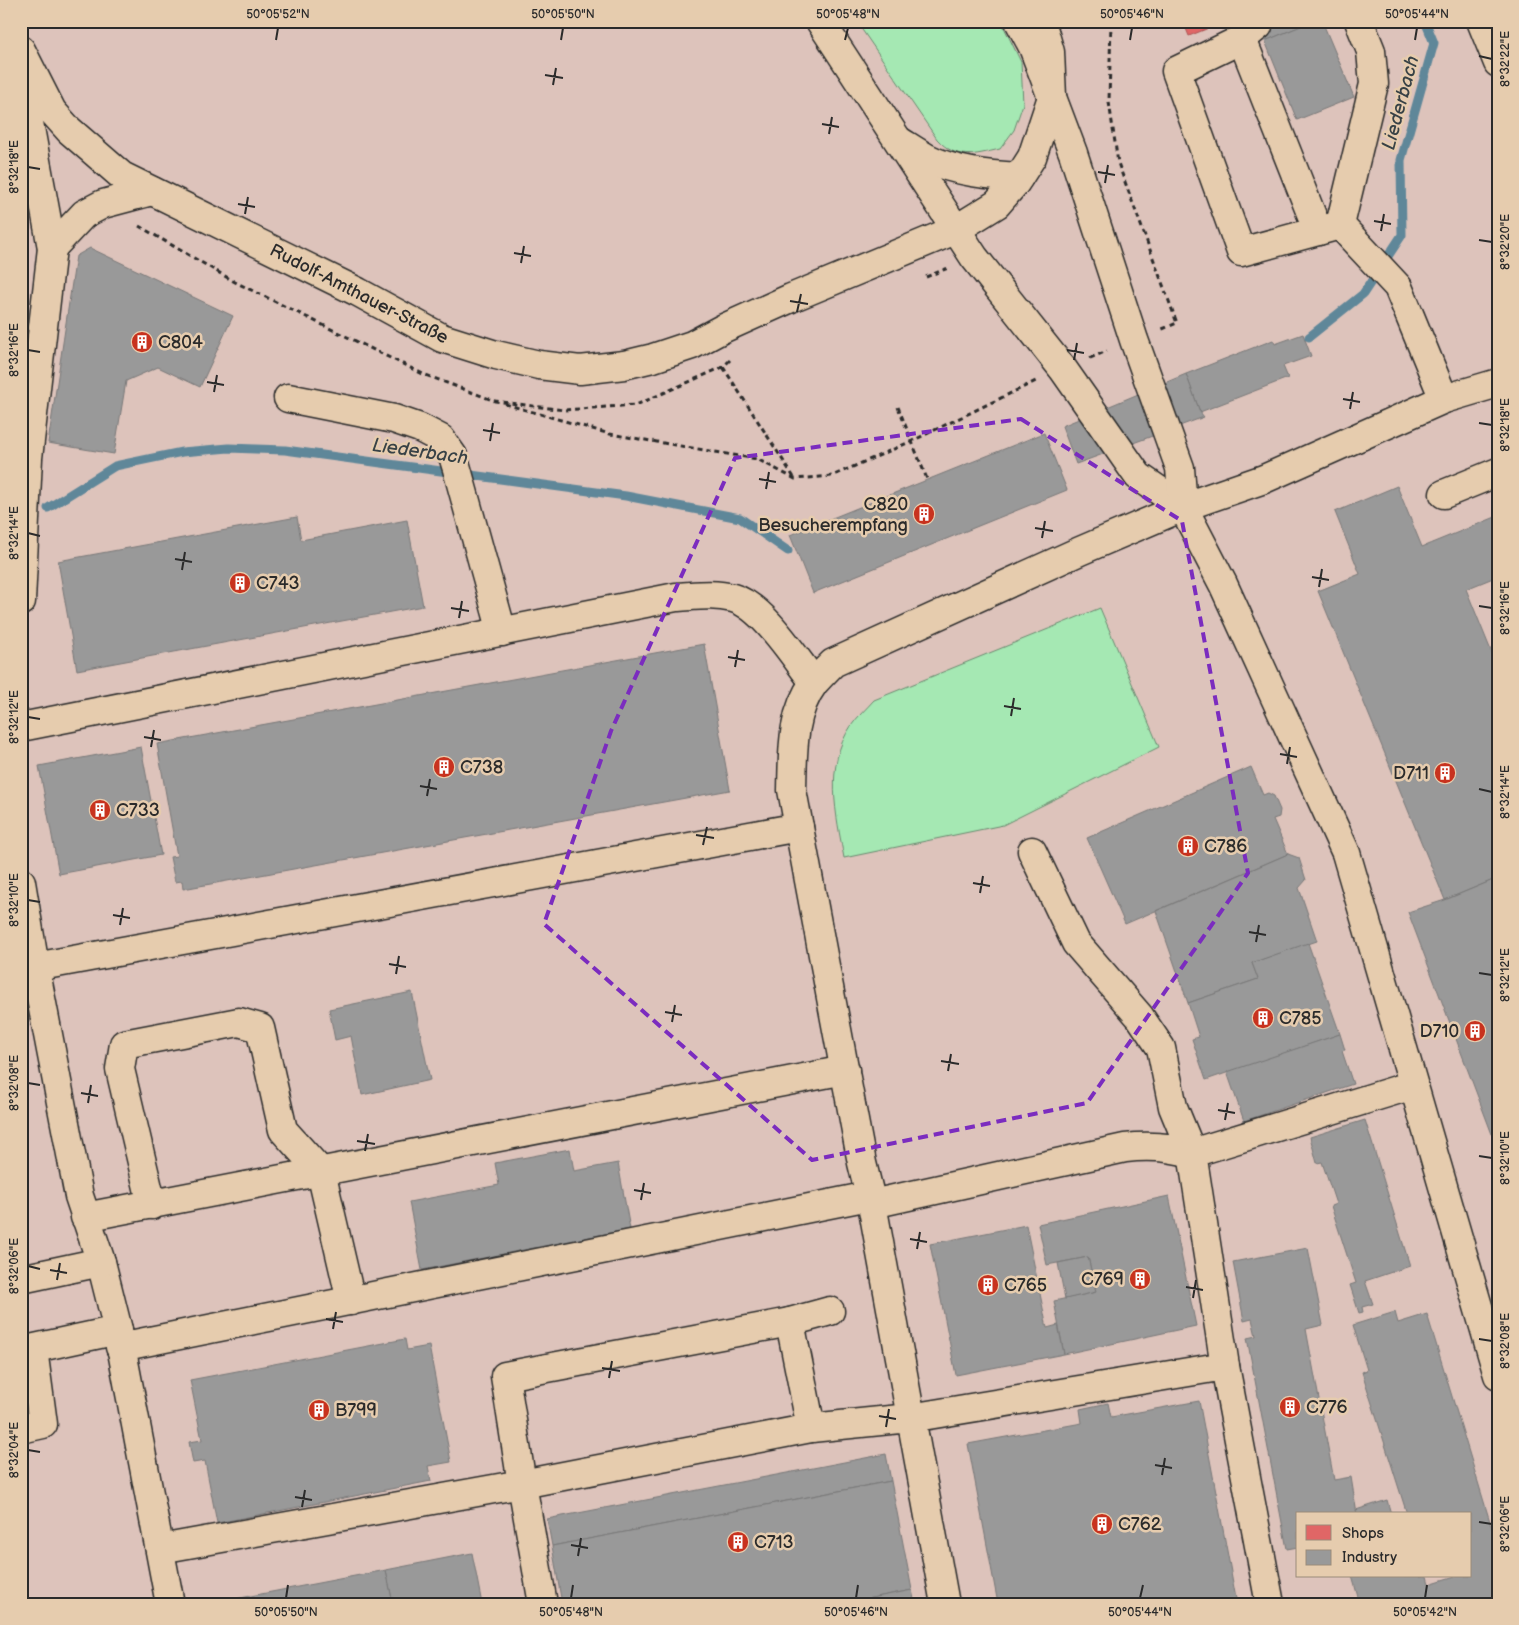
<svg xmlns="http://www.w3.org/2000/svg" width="1519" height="1625" font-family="'Balsamiq Sans',sans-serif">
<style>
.built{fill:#ddc3bb;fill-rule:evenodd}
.green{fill:#a5e8b3;stroke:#688a6f}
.shops{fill:#e06666;stroke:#aa5454}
.industry{fill:#999;stroke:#787878}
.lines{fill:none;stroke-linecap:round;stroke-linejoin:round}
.stream{stroke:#5f8799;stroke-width:9}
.minor-casing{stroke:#2b2b2b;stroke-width:31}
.path{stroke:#2b2b2b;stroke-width:3;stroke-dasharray:5 4;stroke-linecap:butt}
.minor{stroke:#e6ccae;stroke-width:28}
.marked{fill:none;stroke:#7b2cbf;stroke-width:4;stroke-dasharray:10 6;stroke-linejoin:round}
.ticks{fill:none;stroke:#2b2b2b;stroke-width:2}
.labels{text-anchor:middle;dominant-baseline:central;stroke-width:5;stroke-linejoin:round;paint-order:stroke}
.street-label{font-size:18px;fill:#2b2b2b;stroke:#e6ccae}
.poi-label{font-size:18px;fill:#2b2b2b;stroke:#e6ccae;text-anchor:start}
.water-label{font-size:19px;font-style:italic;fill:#384246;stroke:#e6ccae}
.neatline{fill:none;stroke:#2b2b2b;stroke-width:2}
.ticks-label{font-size:12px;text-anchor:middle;fill:#2b2b2b}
</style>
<rect width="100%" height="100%" fill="#e6ccae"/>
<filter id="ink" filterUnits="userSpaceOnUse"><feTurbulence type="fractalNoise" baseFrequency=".02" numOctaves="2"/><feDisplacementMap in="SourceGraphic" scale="10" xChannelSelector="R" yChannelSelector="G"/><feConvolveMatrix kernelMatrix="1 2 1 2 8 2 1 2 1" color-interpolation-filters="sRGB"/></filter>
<g filter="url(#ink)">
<path class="built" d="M 21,21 L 1498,21 L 1498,1604 L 21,1604 ZM 1298,1514 L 1470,1514 L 1470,1576 L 1298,1576 Z"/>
<g class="green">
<path d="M 856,21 L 1001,21 L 1021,62 L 1023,104 L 1014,130 L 1000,149 C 974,155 957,161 937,139 Z"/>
<path d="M 1100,608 L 1159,747 L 1003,825 L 844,858 C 836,814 824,766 851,726 C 857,717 867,708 874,700 Z"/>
</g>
<polygon class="shops" points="1183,21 1226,21 1189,36"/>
<g class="industry">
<polygon points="1258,21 1313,21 1265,41"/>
<polygon points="1313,21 1322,21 1354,97 1297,120 1265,41"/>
<polygon points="90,248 233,316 200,387 158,367 126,381 114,454 48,443 76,256"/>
<polygon points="1303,334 1311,356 1283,366 1288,378 1200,412 1186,374 1273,340 1275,344"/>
<polygon points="1186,374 1200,412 1204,417 1076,464 1062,426"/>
<polygon points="1044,433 1067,490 813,593 790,535"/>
<polygon points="1397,486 1422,547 1498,516 1498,576 1466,589 1498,668 1498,878 1445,900 1318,591 1360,574 1335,512"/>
<polygon points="297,517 301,540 407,520 423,606 77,670 58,561"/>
<polygon points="704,644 730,790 183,889 182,881 175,882 170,857 177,856 157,744"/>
<polygon points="141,747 161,855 59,874 39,766"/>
<polygon points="1251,767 1263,795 1268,793 1274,796 1280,810 1279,817 1273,819 1288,854 1125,924 1087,838"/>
<polygon points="1288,854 1299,858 1306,880 1299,888 1317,941 1252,963 1258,979 1188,1003 1156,911"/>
<polygon points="1498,878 1498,1150 1408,912 1445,900"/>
<polygon points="1308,943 1340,1034 1206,1080 1192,1039 1199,1037 1188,1003 1258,979 1252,963"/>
<polygon points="412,992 430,1080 362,1095 351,1036 335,1040 329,1009"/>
<polygon points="1340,1034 1345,1050 1342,1051 1353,1084 1244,1121 1227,1072"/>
<polygon points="1365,1120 1410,1266 1365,1281 1373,1304 1362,1307 1363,1312 1359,1313 1350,1285 1356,1283 1331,1206 1336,1204 1322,1162 1317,1163 1310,1137"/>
<polygon points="570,1149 574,1171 618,1163 630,1229 422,1270 409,1202 499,1185 495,1163"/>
<polygon points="1169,1196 1196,1326 1064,1354 1054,1301 1096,1292 1088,1257 1047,1265 1038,1224"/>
<polygon points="1026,1225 1047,1328 1058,1325 1064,1354 956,1375 930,1244"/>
<polygon points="1308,1248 1323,1325 1306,1329 1334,1480 1351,1477 1357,1514 1298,1514 1298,1547 1287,1549 1247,1338 1256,1336 1252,1319 1244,1321 1233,1262"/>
<polygon points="1088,1257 1096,1292 1065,1299 1058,1263"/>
<polygon points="1395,1312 1398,1323 1427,1314 1498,1548 1498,1604 1360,1604 1352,1576 1427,1576 1429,1584 1455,1576 1470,1576 1470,1514 1407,1514 1362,1372 1367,1370 1353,1325"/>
<polygon points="405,1339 407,1350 429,1346 451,1462 428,1466 431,1481 217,1523 205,1461 193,1463 189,1442 202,1440 190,1380"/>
<polygon points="1199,1401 1237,1604 998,1604 968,1444 1082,1423 1080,1409 1108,1403 1111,1417"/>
<polygon points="886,1454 891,1481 552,1546 547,1519"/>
<polygon points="891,1481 912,1590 841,1604 562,1604 552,1546"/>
<polygon points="1387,1500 1391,1514 1357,1514 1356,1510"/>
<polygon points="472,1553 482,1604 393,1604 386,1570"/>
<polygon points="386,1570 393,1604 236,1604 235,1599"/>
<polygon points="912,1590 915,1604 841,1604"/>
</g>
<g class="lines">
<g class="stream">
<polyline points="1309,337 1363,294 1402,235 1401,160 1434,43 1425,21"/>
<polyline points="48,508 115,466 182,452 229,448 285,450 626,496 740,518 788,551"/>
</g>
<g class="minor-casing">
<g id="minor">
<polyline points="820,21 974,257 1063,369 1138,476 1183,507"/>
<polyline points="1019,21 1033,47 1073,153 1134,340 1180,468 1183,507 1223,584 1346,853 1498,1375"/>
<polyline points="1481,21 1498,63"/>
<polyline points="1258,26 1242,39 1176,71 1241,252 1340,225"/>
<polyline points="1242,39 1318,231"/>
<polyline points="21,50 52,111 69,130 122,176 358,292 442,338 496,355 539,365 580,370 624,365 653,358 692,345 722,329 791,298 955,230 997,204 1016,182 1032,157 1052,97 1050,52 1041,21"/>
<polyline points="21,79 52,248 28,458 21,601"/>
<path d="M 901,142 C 909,147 918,153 927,158 C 954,172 989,175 1019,177"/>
<polyline points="1340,225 1374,84 1371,51 1359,21"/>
<polyline points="1340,225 1398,287 1444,399"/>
<polyline points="52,248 84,214 103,204 152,191"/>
<polyline points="288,398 394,419 420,428 441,439 453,456 457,469 502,632"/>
<polyline points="1444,494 1498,472"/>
<path d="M 21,727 L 676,597 C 695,596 714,593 733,598 C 763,606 795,658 814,682"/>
<polyline points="21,882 35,967 79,1196 101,1262 118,1330 170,1604"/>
<polyline points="35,967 799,827"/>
<path d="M 872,1204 L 1125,1148 C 1150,1145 1167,1147 1192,1153 L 1173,1107 L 1161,1048 L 1140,1017 L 1076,943 L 1032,851"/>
<polyline points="152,1205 120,1069 124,1044 239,1022 260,1028 283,1130 321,1172 351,1301"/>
<polyline points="85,1217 845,1070"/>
<polyline points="21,1279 101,1262"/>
<polyline points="790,1322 830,1311"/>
<polyline points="120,1347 869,1196"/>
<polyline points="21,1351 118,1330"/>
<polyline points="811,1428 910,1418 1225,1366"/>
<polyline points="21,1429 43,1424 33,1349"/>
<polyline points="160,1549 522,1484 505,1376 790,1322 811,1428 522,1484 543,1604"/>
<path d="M 945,1604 L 872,1204 L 862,1163 L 792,790 C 793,753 791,714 814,683 C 820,676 827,669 833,663 L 1080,551 L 1183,507 L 1264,479 L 1444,399 L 1498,383"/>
<polyline points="1270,1604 1225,1366 1192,1153 1413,1085"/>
</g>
</g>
<g class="path">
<polyline points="1111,21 1109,102 1118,163 1177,323 1160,330"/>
<polyline points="139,226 235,282 423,374 495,401 564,410 636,405 723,367 730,360"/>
<polyline points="926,277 948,268"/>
<polyline points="1090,358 1107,351"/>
<polyline points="723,367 795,479"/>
<polyline points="505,404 610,434 757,459 795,479 832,476 912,441 1036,381"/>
<polyline points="898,407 927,479"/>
</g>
<use href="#minor" class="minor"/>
</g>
</g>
<path class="marked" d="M 1021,419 L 1182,521 L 1248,873 L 1087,1103 L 812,1160 L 544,924 L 611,731 L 735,458 Z"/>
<path class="ticks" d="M 276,40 L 278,28M 561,40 L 563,28M 845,40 L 848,28M 1130,40 L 1132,28M 1415,40 L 1417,28M 1479,56 L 1492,59M 545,75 L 563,78M 553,85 L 556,68M 822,124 L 839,127M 829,134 L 832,117M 28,167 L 40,169M 1098,172 L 1115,175M 1105,183 L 1108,165M 238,204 L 255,207M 245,214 L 248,197M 1374,221 L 1391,224M 1381,231 L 1384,214M 1479,240 L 1492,242M 514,253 L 531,256M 521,263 L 524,246M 790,301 L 808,304M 797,312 L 801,294M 28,350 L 40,352M 1067,350 L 1084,353M 1074,360 L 1077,343M 207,382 L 224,385M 214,392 L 217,375M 1343,399 L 1360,402M 1350,409 L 1353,392M 1479,423 L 1492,425M 483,430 L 500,433M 490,441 L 493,423M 759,479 L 776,482M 766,489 L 769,472M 1035,528 L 1053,531M 28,533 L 40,536M 1042,538 L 1045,521M 175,559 L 192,562M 182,570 L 185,552M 1312,577 L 1329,580M 1319,587 L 1322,569M 1479,606 L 1492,608M 451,608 L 469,611M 459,618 L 462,601M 728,657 L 745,660M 735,667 L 738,650M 1004,706 L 1021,709M 1011,716 L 1014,698M 28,717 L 40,719M 144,737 L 161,740M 151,747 L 154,730M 1280,754 L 1297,757M 1287,764 L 1290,747M 420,786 L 437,789M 1479,789 L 1492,792M 427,796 L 430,779M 696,835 L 714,838M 703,845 L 707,827M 973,883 L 990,886M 980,893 L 983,876M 28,900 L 40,902M 113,915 L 130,918M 120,925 L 123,908M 1249,932 L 1266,935M 1256,942 L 1259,925M 389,964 L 406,967M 1479,973 L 1492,975M 396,974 L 399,956M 665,1012 L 682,1015M 672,1022 L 675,1005M 941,1061 L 959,1064M 948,1071 L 951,1054M 28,1083 L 40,1085M 81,1093 L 98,1096M 88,1103 L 91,1085M 1218,1110 L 1235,1113M 1225,1120 L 1228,1103M 357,1141 L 375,1144M 365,1151 L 368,1134M 1479,1156 L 1492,1158M 634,1190 L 651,1193M 641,1200 L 644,1183M 910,1239 L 927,1242M 917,1249 L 920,1232M 28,1266 L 40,1269M 50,1270 L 67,1273M 57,1280 L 60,1263M 1186,1287 L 1203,1290M 1193,1298 L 1196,1280M 326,1319 L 343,1322M 333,1329 L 336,1312M 1479,1339 L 1492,1341M 602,1368 L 620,1371M 609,1378 L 612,1361M 879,1416 L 896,1419M 886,1427 L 889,1409M 28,1450 L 40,1452M 1155,1465 L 1172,1468M 1162,1475 L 1165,1458M 295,1497 L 312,1500M 302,1507 L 305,1490M 1479,1522 L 1492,1524M 571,1545 L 588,1548M 578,1556 L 581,1538M 286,1598 L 288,1585M 571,1598 L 573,1585M 856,1598 L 858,1585M 1140,1598 L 1143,1585M 1425,1598 L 1427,1585"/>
<defs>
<g id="building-disc" transform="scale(1.125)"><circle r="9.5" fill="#c8321e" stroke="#e6ccae"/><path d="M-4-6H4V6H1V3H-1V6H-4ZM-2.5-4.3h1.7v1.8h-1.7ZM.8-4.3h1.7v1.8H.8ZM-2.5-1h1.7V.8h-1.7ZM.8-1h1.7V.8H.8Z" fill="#fff"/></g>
</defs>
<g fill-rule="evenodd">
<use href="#building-disc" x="142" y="342"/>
<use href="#building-disc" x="924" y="514"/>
<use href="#building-disc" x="240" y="583"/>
<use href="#building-disc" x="444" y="767"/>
<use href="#building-disc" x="1445" y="773"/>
<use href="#building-disc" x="100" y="810"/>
<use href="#building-disc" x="1188" y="846"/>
<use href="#building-disc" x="1263" y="1018"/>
<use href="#building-disc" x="1475" y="1031"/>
<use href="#building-disc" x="1140" y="1279"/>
<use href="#building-disc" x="988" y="1285"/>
<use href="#building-disc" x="1290" y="1407"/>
<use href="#building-disc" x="319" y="1410"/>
<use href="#building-disc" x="1102" y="1524"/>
<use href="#building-disc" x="738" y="1542"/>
</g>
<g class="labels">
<g class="street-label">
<text transform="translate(359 294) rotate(27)">Rudolf-Amthauer-Straße</text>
</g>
<g class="poi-label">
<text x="158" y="342">C804</text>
<text x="908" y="504" text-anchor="end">C820<tspan x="908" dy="21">Besucherempfang</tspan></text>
<text x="256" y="583">C743</text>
<text x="460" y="767">C738</text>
<text x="1429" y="773" text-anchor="end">D711</text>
<text x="116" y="810">C733</text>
<text x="1204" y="846">C786</text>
<text x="1279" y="1018">C785</text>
<text x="1459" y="1031" text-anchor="end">D710</text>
<text x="1124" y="1279" text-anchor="end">C769</text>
<text x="1004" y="1285">C765</text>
<text x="1306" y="1407">C776</text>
<text x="335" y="1410">B799</text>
<text x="1118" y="1524">C762</text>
<text x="754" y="1542">C713</text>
</g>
<g class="water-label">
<text transform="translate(1401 103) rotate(-75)">Liederbach</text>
<text transform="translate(420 452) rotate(8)">Liederbach</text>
</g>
</g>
<rect width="1519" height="1625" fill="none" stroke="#e6ccae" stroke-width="55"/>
<rect x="1296" y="1512" width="175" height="65" fill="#e6ccae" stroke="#9b8c7a"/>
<rect x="1306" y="1525" width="25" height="15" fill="#e06666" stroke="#9b8c7a"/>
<text x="1342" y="1538" font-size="15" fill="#2b2b2b">Shops</text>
<rect x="1306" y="1550" width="25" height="15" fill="#999999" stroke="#9b8c7a"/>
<text x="1342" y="1562" font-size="15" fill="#2b2b2b">Industry</text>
<rect x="28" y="28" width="1464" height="1570" class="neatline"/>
<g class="ticks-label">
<text x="278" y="18">50°05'52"N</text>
<text x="563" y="18">50°05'50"N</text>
<text x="848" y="18">50°05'48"N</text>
<text x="1132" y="18">50°05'46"N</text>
<text x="1417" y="18">50°05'44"N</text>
<text transform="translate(1505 59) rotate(-90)" y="4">8°32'22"E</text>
<text transform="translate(14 167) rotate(-90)" y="4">8°32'18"E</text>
<text transform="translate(1505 242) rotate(-90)" y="4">8°32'20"E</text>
<text transform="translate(14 350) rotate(-90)" y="4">8°32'16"E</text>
<text transform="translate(1505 425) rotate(-90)" y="4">8°32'18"E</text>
<text transform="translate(14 533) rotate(-90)" y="4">8°32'14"E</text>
<text transform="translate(1505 608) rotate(-90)" y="4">8°32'16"E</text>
<text transform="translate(14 717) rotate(-90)" y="4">8°32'12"E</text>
<text transform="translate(1505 792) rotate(-90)" y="4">8°32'14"E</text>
<text transform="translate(14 900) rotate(-90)" y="4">8°32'10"E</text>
<text transform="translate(1505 975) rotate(-90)" y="4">8°32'12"E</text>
<text transform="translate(14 1083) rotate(-90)" y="4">8°32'08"E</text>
<text transform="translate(1505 1158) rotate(-90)" y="4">8°32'10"E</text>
<text transform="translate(14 1266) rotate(-90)" y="4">8°32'06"E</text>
<text transform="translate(1505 1341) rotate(-90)" y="4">8°32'08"E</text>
<text transform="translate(14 1450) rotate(-90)" y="4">8°32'04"E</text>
<text transform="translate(1505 1524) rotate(-90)" y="4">8°32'06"E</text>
<text x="286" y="1616">50°05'50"N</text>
<text x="571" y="1616">50°05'48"N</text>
<text x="856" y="1616">50°05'46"N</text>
<text x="1140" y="1616">50°05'44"N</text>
<text x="1425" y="1616">50°05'42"N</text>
</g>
</svg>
